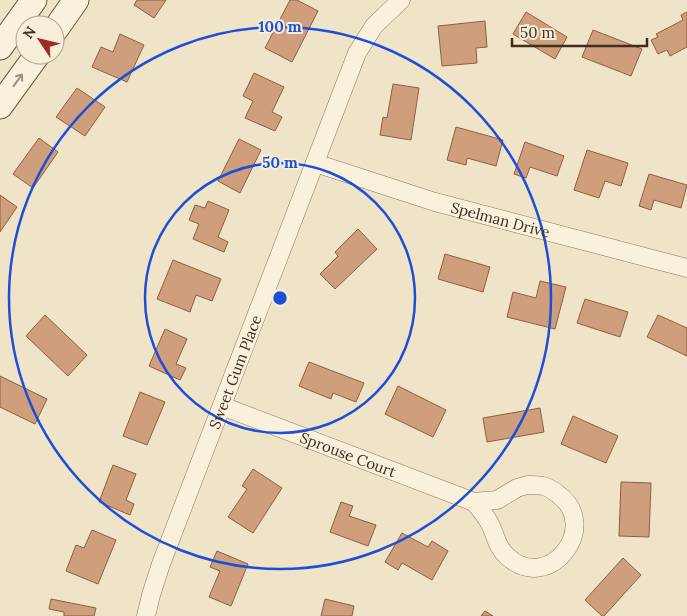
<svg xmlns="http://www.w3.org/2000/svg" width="687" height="616" font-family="Lora,serif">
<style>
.building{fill:#cf9f7d;stroke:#8d5f41}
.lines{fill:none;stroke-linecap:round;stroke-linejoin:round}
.minor-casing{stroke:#8d765c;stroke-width:19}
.secondary-casing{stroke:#6f573f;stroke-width:27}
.minor{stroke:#faf1dc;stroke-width:18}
.secondary{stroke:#faf1dc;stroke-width:25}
.oneway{stroke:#9c907e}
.ring{fill:none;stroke:#1d4ed8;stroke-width:2.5}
.labels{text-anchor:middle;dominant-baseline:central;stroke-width:4;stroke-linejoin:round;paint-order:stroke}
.street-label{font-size:15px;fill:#3d2e20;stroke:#f7eed8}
.centre{fill:#1d4ed8;stroke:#f7eed8;stroke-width:2.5}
.ring-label{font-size:15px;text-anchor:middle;font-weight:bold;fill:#1d4ed8;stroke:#f7eed8;stroke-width:4;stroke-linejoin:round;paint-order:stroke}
</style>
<rect width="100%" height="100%" fill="#f0e4c8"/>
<g class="building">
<polygon points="137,0 166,0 154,18 134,5"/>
<polygon points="290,0 297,0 318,11 292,62 265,48"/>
<polygon points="526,12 567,37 555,59 513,34"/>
<polygon points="687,12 687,47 670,56 667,50 658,54 651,40 658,37 656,34 683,20 681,15"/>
<polygon points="485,21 487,47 476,48 477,63 442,66 438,26"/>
<polygon points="593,30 642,49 631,76 582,57"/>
<polygon points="120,34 144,45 127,82 92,67 101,47 113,52"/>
<polygon points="254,73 284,87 272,112 282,117 275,131 245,118 253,101 243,96"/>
<polygon points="393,84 419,88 411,140 380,135 383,117 387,118"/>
<polygon points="77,88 105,107 85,136 56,117"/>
<polygon points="456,127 503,140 496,166 467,158 466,165 447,160"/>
<polygon points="39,138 58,152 33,188 13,174"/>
<polygon points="239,139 261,150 240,193 218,181"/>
<polygon points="525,142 564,156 557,176 530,167 526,178 514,174"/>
<polygon points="587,150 628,163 621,186 605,181 599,198 574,190"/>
<polygon points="649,174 687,185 681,208 654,200 651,210 639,206"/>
<polygon points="0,195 17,207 0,232"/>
<polygon points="208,201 229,210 218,237 228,242 224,252 193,239 199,224 189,220 195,205 205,208"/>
<polygon points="358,229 377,249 335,289 320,274 338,256 335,252"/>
<polygon points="445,254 490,267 483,292 438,279"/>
<polygon points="173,260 221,279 212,301 196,295 190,312 157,299"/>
<polygon points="540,281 566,287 555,329 507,317 513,292 536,298"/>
<polygon points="585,299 628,312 620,337 577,323"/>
<polygon points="45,315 87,355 68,376 26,336"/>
<polygon points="658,315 687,328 687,356 647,337"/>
<polygon points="165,329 187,339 176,364 186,368 180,380 149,366"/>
<polygon points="309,362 364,383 356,402 333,393 331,399 299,386"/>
<polygon points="0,376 47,399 35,424 0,407"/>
<polygon points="398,386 446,410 433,437 385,414"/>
<polygon points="140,392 165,402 147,445 123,436"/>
<polygon points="540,408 544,432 487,442 483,418"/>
<polygon points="573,416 618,436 606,463 561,444"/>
<polygon points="113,465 136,474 126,500 134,504 130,515 99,502"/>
<polygon points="253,469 282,488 253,533 228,517 247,489 242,486"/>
<polygon points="621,482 651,483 649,537 619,536"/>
<polygon points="341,502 353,506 349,516 376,525 368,546 330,532"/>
<polygon points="92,530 116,540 98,584 66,571 76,545 84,548"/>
<polygon points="402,533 428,547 432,541 448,551 432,580 402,563 398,570 385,562"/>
<polygon points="217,551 248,564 231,606 209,597 220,571 210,567"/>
<polygon points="623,558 641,575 604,616 602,616 585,600"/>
<polygon points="51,599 96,608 94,616 64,616 64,612 49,609"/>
<polygon points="325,599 354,606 352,616 321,616"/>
<polygon points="485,611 493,616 481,616"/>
</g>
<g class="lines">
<g class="minor-casing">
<g id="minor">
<path id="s1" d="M 315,163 L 435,202 L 687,268"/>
<path id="s2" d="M 222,406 L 474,502"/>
<path d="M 527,485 C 532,485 538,485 543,486 C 549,487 554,491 559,495 C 601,527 549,594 508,557 C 497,548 496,536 490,524 C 486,516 480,509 474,502 L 497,500 L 517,488 Z"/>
<path id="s3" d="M 146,616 L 151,595 L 161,564 L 357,53 L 374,26 L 401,0"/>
</g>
</g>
<g class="secondary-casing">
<g id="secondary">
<polyline points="55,30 76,0"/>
<polyline points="0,47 34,0"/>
<polyline points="0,106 37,55"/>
</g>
</g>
<use href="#minor" class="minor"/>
<use href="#secondary" class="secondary"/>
</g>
<defs><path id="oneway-shaft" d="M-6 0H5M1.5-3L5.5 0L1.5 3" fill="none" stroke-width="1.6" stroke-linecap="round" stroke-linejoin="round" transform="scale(1.25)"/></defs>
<use class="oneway" href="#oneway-shaft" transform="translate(18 80) rotate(-54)"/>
<g class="ring">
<circle cx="280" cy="298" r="135"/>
<circle cx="280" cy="298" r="271"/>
</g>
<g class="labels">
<g class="street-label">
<text stroke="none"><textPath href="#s1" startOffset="194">Spelman Drive</textPath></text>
<text stroke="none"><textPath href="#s3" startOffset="260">Sweet Gum Place</textPath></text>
<text stroke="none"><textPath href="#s2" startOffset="135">Sprouse Court</textPath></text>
</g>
</g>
<circle cx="280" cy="298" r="8" class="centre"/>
<g class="ring-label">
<text x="280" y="32">100 m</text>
<text x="280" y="168">50 m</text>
</g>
<g transform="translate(40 40) rotate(305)"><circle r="24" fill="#f7eed8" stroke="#ada18e"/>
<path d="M0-4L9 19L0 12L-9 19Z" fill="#9e2a2b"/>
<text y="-8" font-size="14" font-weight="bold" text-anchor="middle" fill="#3d2e20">N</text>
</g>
<path d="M512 38v8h135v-8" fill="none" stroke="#3d2e20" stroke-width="2.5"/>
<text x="520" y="38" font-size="15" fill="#3d2e20" stroke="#f7eed8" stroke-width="4" paint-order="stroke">50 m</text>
</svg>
